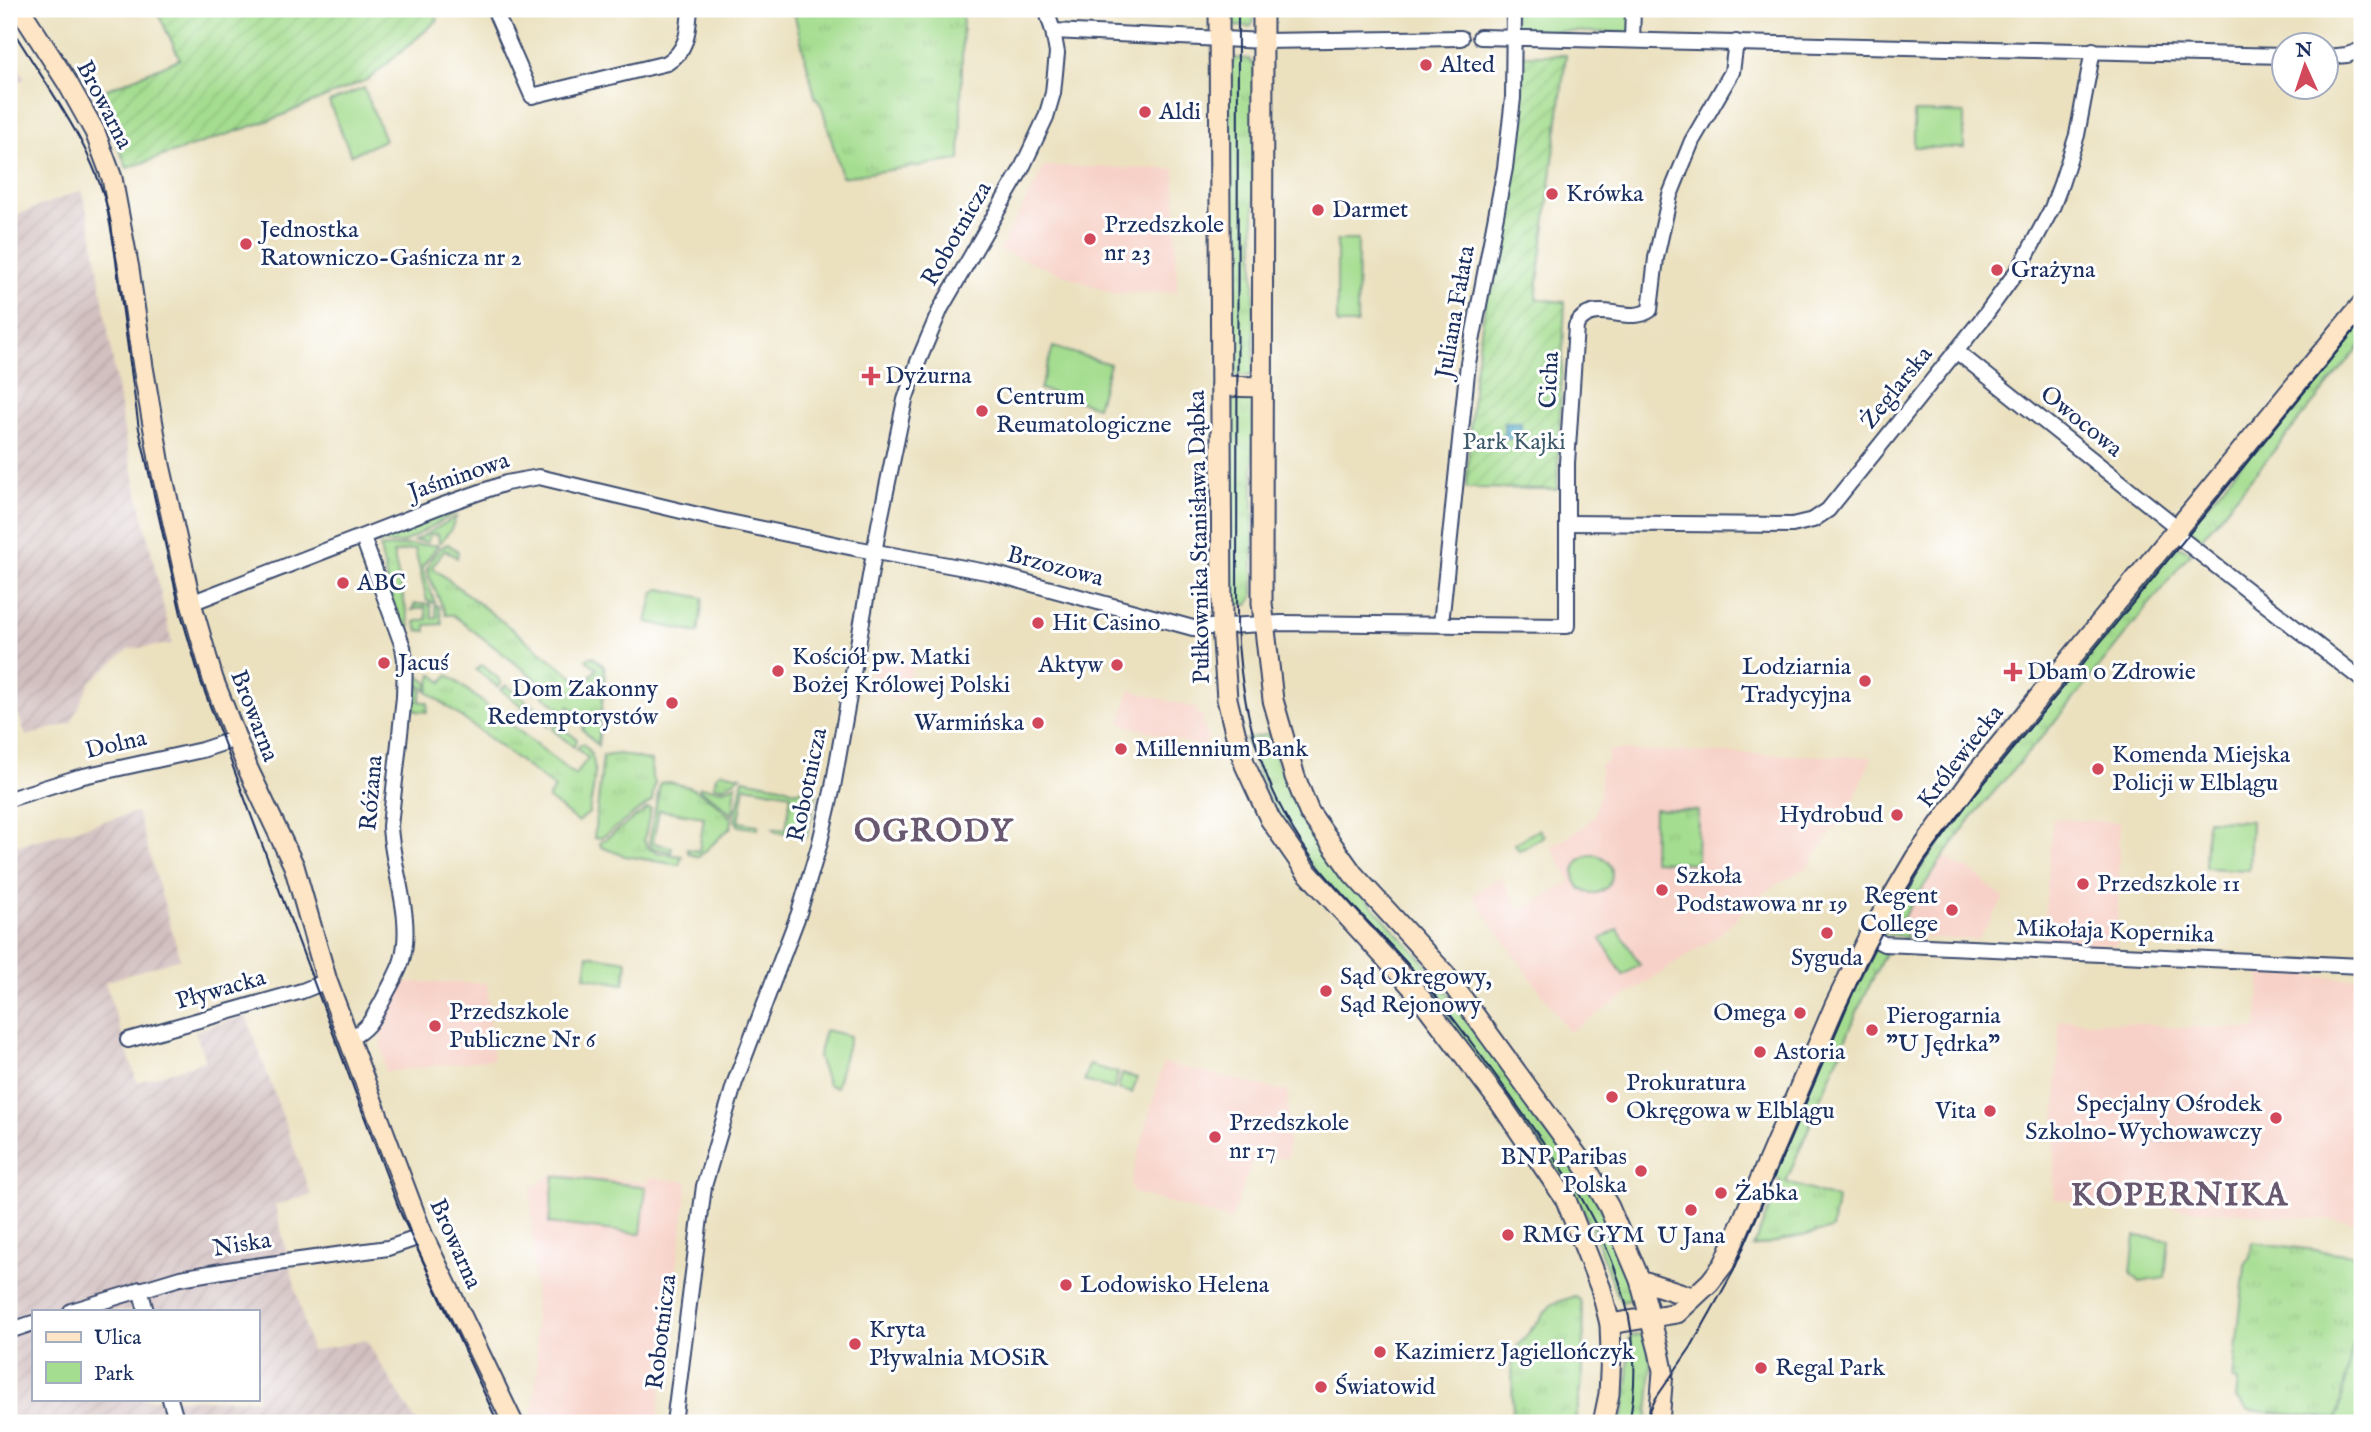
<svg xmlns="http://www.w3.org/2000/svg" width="2371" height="1432" font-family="'IM FELL English',serif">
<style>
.built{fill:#f7d1c7}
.industrial{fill:url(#industrial-furrows);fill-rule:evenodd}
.grass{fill:url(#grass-tufts);stroke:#608676;stroke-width:2}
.park{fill:#a4dd8f;stroke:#608676;stroke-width:2}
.garden{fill:url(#garden-furrows);stroke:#608676;stroke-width:2}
.water{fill:url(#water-rules);stroke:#346c94;stroke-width:2}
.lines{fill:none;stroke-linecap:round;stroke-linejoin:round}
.street-casing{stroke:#3a4a6d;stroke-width:18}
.secondary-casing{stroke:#3a4a6d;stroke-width:23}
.street{stroke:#fff;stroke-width:14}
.secondary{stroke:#fde5c5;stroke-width:19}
.tram{stroke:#1b2f5e;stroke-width:2}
.poi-dot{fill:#d1495b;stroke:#fff;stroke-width:2.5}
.labels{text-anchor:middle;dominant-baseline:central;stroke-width:6;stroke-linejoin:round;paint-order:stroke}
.poi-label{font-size:24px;fill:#1b2f5e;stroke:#fff;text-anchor:start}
.street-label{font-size:24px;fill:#1b2f5e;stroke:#fff}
.park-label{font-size:24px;fill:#3d5a6a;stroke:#fff}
.district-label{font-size:32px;font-weight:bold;letter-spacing:2px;fill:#685870;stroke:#fff}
</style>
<defs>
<pattern id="industrial-furrows" width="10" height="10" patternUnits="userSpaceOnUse" patternTransform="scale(1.75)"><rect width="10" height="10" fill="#d2bfc0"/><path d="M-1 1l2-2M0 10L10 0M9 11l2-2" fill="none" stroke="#b4a4a7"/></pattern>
<pattern id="grass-tufts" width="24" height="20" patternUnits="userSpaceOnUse" patternTransform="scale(1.75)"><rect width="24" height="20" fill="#a4dd8f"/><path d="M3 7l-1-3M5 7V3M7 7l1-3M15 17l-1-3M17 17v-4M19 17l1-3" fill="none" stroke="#8dbe7e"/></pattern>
<pattern id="garden-furrows" width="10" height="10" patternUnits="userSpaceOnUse" patternTransform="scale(1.75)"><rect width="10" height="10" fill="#a4dd8f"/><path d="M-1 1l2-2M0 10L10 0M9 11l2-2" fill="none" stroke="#8dbe7e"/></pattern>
<pattern id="water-rules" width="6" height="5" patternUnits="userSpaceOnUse" patternTransform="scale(1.75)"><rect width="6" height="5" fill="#4daacb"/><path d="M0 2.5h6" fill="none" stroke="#3f8ba8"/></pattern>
</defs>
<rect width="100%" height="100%" fill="#fff"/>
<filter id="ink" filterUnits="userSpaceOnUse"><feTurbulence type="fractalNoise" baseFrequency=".0143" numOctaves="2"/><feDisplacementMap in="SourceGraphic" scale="14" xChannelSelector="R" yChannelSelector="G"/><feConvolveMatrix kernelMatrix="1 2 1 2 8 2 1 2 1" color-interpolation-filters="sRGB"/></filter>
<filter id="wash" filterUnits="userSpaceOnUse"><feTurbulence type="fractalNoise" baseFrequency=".00686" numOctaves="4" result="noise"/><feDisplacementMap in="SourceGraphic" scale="28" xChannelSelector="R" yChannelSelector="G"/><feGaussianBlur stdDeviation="1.57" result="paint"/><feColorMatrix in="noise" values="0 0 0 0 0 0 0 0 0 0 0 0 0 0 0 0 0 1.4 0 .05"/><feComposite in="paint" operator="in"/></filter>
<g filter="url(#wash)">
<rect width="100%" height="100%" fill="#ebe1bf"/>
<g class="built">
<polygon points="1045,166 1175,169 1177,292 1112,293 999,250"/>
<polygon points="876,652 913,663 903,701 866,691"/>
<polygon points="1130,690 1198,709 1197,714 1204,717 1201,725 1206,726 1204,734 1208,735 1205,748 1120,723"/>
<polygon points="1608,750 1872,757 1853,802 1807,867 1760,895 1718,936 1569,1032 1472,895 1501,877 1521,911 1571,881 1551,847 1582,828 1594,815 1600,793 1600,765 1608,761"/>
<polygon points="2053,819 2120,822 2117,945 2042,942"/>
<polygon points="1943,857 1964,869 1966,867 1969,869 2004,898 1978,940 1908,937 1900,922"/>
<polygon points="2261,973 2362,979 2362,1222 2053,1199 2059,1020 2162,1025 2162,1027 2257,1029"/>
<polygon points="403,982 487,983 493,1059 385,1072 383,1050 381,1049 380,1023"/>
<polygon points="1163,1063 1288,1092 1288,1158 1253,1159 1231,1220 1134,1193 1130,1185"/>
<polygon points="555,1173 646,1183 652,1177 688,1182 657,1423 532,1423 529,1419 533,1413 537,1371 531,1189"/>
</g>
<g class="industrial">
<polygon points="9,52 25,79 9,85 9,51"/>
<polygon points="82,190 93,237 125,437 172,644 129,649 90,682 71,723 26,736 18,714 9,717 9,218"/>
<path d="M 137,812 L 180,958 L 105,982 L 137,1082 L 205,1061 L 195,1031 L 246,1015 L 311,1195 L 275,1205 L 311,1351 L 366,1340 L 417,1423 L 9,1423 L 9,848 ZM 33,1311 L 257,1311 L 257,1399 L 33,1399 Z"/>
<polygon points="2147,1128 2165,1128 2166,1143 2147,1143"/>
</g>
<g class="grass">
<polygon points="793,9 963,9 960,160 842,177 822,107 815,96"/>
<polygon points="1231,9 1255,9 1253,23 1250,27 1234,26 1231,20"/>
<polygon points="1235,58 1249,59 1254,65 1254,371 1249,376 1234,375 1229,366 1229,80 1230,66"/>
<polygon points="2362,316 2362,344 2197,544 2188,533 2190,526"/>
<polygon points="1236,397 1248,397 1253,402 1253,597 1248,605 1231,604 1230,405"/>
<polygon points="459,506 454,514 402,543 375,543 382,535"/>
<polygon points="456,517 451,529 441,542 439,542 438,534 429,535 428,542 414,541"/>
<path d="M 448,544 L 458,551 L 457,558 L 445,550 L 432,567 L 584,685 L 597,668 L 586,660 L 592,656 L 604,666 L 605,673 L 598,746 L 582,729 L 588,721 L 569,706 L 564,712 L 542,694 L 546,687 L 453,615 L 446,615 L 427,571 C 429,560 437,548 448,544 Z"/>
<polygon points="410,545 438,545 422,567 435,603 427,601 415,549 393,553 410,627 409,635 403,632 389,591 380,548"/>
<polygon points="2174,547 2180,547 2191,552 2065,710 1973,816 1943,857 1900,922 1908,937 1878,933 1892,907 1977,786"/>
<polygon points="415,604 430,604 432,618 437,617 435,605 439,606 442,624 426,625 426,631 418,630 415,622 427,619 425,607 412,610"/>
<polygon points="414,647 417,648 412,654 417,658 414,673 428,683 427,691 412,678 410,652"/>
<polygon points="482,665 500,680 501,683 498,687 476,670"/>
<path d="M 432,674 L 442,682 L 448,675 L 575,775 L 588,758 L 577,749 L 580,745 L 583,744 C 603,760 592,791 589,813 L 578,822 L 548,798 L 555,788 L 428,692 Z"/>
<polygon points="412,682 422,690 419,701 428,703 427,712 417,711 412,707"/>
<polygon points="506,685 526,700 523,707 501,690"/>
<polygon points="530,705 533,705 551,719 548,727 526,710"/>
<polygon points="555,725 558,725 577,739 574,747 552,729"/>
<polygon points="1269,734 1278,764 1302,815 1336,867 1427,965 1588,1182 1616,1239 1635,1298 1622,1302 1616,1293 1592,1228 1572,1190 1533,1138 1304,857 1266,795 1245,739"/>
<polygon points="620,754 651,761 652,778 655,782 652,801 601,838 594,838 603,756"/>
<polygon points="720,773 722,772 741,776 723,787 714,786 716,776"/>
<polygon points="743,779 781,786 797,792 802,789 817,793 807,836 776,832 773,828 786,829 791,794 745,786 739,822 758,825 758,829 739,826 735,820"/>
<path d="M 668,782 C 695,786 714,798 732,819 L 731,827 L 699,857 L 689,854 L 687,849 L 699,851 L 704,817 L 659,810 L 653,843 L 672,847 L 671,852 L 652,848 L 649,844 L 660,783 Z"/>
<polygon points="736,784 733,815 717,801 699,789 700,787 723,790"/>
<polygon points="648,808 651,809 644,840 648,848 659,853 682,856 679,865 625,856 601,847 600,843"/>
<polygon points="1654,809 1698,811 1697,863 1653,861"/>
<polygon points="1539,829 1544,836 1519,851 1515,844"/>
<polygon points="1870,949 1886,951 1860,1005 1786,1182 1837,1199 1832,1229 1753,1247 1781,1181 1770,1177"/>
<polygon points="2252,1242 2362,1256 2362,1303 2337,1419 2248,1410 2236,1399 2238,1381 2233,1380 2245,1265 2250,1256"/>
<path d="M 1575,1296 L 1580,1300 C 1587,1333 1584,1391 1574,1423 L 1513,1423 L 1512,1353 L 1552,1304 Z"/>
<path d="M 1642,1334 C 1657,1351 1649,1401 1647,1423 L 1622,1423 L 1628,1386 L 1629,1339 L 1632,1336 Z"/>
</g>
<g class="park">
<polygon points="1514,9 1633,9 1633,33 1514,30"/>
<polygon points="364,88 385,140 351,155 329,102"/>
<polygon points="1914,112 1964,113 1964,148 1914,147"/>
<polygon points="1337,240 1358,240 1357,324 1337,324"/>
<polygon points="1053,347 1110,364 1097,407 1040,389"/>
<polygon points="660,589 703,598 698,633 647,622 654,592"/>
<polygon points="2207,820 2251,821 2249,870 2205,868"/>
<circle cx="1593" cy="874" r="19"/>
<polygon points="1618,929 1640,965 1623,975 1601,939"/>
<polygon points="588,955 627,961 624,984 585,977"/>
<polygon points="825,1030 850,1036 836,1087 828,1085 818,1057"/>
<polygon points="1089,1065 1118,1073 1114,1089 1084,1081"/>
<polygon points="1122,1074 1137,1078 1132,1093 1118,1089"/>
<polygon points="554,1176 646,1187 641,1234 549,1223"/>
<polygon points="2135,1236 2169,1240 2165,1278 2139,1282 2131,1274"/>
<polygon points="2362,1303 2362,1423 2336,1423"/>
</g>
<g class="garden">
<polygon points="156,9 432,9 438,20 369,79 273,119 127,168 105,114 103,91 180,59"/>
<polygon points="1519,55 1566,55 1536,299 1565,302 1557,489 1466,488 1474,377 1486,299 1512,168"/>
</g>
<rect class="water" x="1504" y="422" width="17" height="17"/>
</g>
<g filter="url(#ink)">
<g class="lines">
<g class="street-casing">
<g id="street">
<path d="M 494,9 L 532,96 L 667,63 C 688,50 688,31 690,9"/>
<polyline points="1053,31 1264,41 1461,38"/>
<polyline points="1480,37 2284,56"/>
<polyline points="1632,40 1633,9"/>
<polyline points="2326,57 2347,55 2362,50"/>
<polyline points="1956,351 2178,528"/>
<polyline points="1567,523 1792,525 1813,520 1828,510 1986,314 2022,264 2052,208 2061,184 2077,135 2093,50"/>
<polyline points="2174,533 2362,680"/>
<path d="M 191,603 L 443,505 L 506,483 L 539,477 L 715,519 L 854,548 L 992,573 L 1193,628 L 1281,623 L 1567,626 L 1567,463 L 1576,326 C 1592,296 1628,326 1650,310 L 1656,258 L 1670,195 L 1692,141 L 1732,72 L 1736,42"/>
<polyline points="1441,624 1468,363 1505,168 1513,98 1514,9"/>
<polyline points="9,799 79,777 202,750 235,739"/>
<polyline points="1869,936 1884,944 2362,966"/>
<path d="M 348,1039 C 368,1030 373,1018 383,1000 C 389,987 398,974 402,960 C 414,917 392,870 390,826 L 404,697 L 405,660 L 403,647 L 363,538"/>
<polyline points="128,1040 302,991 327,981"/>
<polyline points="140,1289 146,1311"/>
<polyline points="71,1311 180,1278 240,1268 388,1248 423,1236"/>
<polyline points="9,1331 33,1323"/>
<polyline points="170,1399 177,1423"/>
<polyline points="674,1423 704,1186 735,1082 799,913 819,846 833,787 879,525 905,400 918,362 941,308 1021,170 1046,117 1053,93 1057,53 1053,31 1046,9"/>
</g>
</g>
<g class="secondary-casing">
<g id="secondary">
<polyline points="20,9 67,82 95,132 112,178 129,269 143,367 160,465 191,603 213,679 248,769 294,866 327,981 423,1236 513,1423"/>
<polyline points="1219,9 1222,627 1227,699 1235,732 1245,765 1270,819 1306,871 1413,988 1501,1104 1566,1200 1601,1289 1610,1324 1611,1353 1609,1394 1603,1423"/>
<polyline points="1263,9 1262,603 1273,700 1295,777 1309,812 1353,874 1444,973 1587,1169 1609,1207 1640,1280 1659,1351 1663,1371 1659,1423"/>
<polyline points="1221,386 1262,387"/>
<polyline points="1640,1280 1692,1297"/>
<polyline points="1610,1324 1677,1313 1710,1282 1724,1264 1835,1005 1869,936 1916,857 1979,770 2362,304"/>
</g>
</g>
<use href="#street" class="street"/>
<use href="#secondary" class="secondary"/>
<g class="tram">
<path d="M 1238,9 L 1237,626 C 1241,713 1264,798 1319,867 C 1355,911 1397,949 1433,993 C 1483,1054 1527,1121 1574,1185 C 1618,1260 1647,1335 1629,1423"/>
<path d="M 9,24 C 47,88 97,149 111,224 L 139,429 L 181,614 L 201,682 L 401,1214 L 498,1423"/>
<polyline points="1644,1423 1656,1398 1691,1347 1733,1272 1865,965 1892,913 1925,860 1972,798 2146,587 2362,321"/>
</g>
</g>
</g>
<g class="poi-dot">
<circle cx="1426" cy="65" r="7"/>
<circle cx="1145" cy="112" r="7"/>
<circle cx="1552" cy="194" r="7"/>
<circle cx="1318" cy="210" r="7"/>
<circle cx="1090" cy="239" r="7"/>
<circle cx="246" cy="244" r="7"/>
<circle cx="1997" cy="270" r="7"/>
<path d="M867.5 365.5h7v7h7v7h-7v7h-7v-7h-7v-7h7z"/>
<circle cx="982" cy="411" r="7"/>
<circle cx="343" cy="583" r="7"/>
<circle cx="1038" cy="623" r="7"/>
<circle cx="384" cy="663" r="7"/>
<circle cx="1117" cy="665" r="7"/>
<circle cx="778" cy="671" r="7"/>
<path d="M2009.5 661.5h7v7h7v7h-7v7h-7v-7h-7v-7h7z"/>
<circle cx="1865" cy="681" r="7"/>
<circle cx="672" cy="703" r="7"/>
<circle cx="1038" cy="723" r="7"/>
<circle cx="1121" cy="749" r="7"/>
<circle cx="2098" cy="769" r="7"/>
<circle cx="1897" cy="815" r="7"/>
<circle cx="2083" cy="884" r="7"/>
<circle cx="1662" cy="890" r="7"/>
<circle cx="1952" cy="910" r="7"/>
<circle cx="1827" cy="933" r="7"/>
<circle cx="1326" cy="991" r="7"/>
<circle cx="1800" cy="1013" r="7"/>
<circle cx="435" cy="1026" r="7"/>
<circle cx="1872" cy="1030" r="7"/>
<circle cx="1760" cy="1052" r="7"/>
<circle cx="1612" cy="1097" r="7"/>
<circle cx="1990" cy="1111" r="7"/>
<circle cx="2276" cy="1118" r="7"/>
<circle cx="1215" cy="1137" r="7"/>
<circle cx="1641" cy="1171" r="7"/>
<circle cx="1721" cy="1193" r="7"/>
<circle cx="1691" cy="1210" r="7"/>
<circle cx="1508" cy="1235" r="7"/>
<circle cx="1066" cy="1285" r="7"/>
<circle cx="855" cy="1344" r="7"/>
<circle cx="1380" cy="1352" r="7"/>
<circle cx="1761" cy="1368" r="7"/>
<circle cx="1321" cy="1387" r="7"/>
</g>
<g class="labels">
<g class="poi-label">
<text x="1440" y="65">Alted</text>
<text x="1159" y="112">Aldi</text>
<text x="1566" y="194">Krówka</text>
<text x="1332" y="210">Darmet</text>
<text x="1104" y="225">Przedszkole<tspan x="1104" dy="28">nr 23</tspan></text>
<text x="260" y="230">Jednostka<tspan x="260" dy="28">Ratowniczo-Gaśnicza nr 2</tspan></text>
<text x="2011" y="270">Grażyna</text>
<text x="885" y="376">Dyżurna</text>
<text x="996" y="397">Centrum<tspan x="996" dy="28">Reumatologiczne</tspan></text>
<text x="357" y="583">ABC</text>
<text x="1052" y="623">Hit Casino</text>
<text x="792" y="657">Kościół pw. Matki<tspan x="792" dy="28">Bożej Królowej Polski</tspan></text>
<text x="398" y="663">Jacuś</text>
<text x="1103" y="665" text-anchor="end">Aktyw</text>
<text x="1851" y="667" text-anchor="end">Lodziarnia<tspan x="1851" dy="28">Tradycyjna</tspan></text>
<text x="2027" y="672">Dbam o Zdrowie</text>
<text x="658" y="689" text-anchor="end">Dom Zakonny<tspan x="658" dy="28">Redemptorystów</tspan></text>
<text x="1024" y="723" text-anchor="end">Warmińska</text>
<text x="1135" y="749">Millennium Bank</text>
<text x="2112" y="755">Komenda Miejska<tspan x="2112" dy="28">Policji w Elblągu</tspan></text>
<text x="1883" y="815" text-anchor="end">Hydrobud</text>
<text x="1676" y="876">Szkoła<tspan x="1676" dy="28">Podstawowa nr 19</tspan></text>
<text x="2097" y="884">Przedszkole 11</text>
<text x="1938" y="896" text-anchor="end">Regent<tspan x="1938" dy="28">College</tspan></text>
<text x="1827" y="958" text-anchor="middle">Syguda</text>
<text x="1340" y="977">Sąd Okręgowy,<tspan x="1340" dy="28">Sąd Rejonowy</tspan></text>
<text x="449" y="1012">Przedszkole<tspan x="449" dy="28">Publiczne Nr 6</tspan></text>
<text x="1786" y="1013" text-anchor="end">Omega</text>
<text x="1886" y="1016">Pierogarnia<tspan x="1886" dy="28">"U Jędrka"</tspan></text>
<text x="1774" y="1052">Astoria</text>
<text x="1626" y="1083">Prokuratura<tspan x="1626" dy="28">Okręgowa w Elblągu</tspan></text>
<text x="2262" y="1104" text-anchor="end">Specjalny Ośrodek<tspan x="2262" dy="28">Szkolno-Wychowawczy</tspan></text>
<text x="1976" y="1111" text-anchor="end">Vita</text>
<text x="1229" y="1123">Przedszkole<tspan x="1229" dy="28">nr 17</tspan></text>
<text x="1627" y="1157" text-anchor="end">BNP Paribas<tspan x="1627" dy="28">Polska</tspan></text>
<text x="1735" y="1193">Żabka</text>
<text x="1522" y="1235">RMG GYM</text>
<text x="1691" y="1236" text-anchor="middle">U Jana</text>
<text x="1080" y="1285">Lodowisko Helena</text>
<text x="869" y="1330">Kryta<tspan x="869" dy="28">Pływalnia MOSiR</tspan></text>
<text x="1394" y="1352">Kazimierz Jagiellończyk</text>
<text x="1775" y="1368">Regal Park</text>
<text x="1335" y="1387">Światowid</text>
</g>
<g class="street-label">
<text transform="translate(104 105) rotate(63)">Browarna</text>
<text transform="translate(957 234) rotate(-60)">Robotnicza</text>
<text transform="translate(1456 312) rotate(-80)">Juliana Fałata</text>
<text transform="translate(1550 380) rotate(-87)">Cicha</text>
<text transform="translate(1897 388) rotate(-51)">Żeglarska</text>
<text transform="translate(2081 422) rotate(39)">Owocowa</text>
<text transform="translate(459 477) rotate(-19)">Jaśminowa</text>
<text transform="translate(1200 537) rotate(-91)">Pułkownika Stanisława Dąbka</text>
<text transform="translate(1055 567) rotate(15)">Brzozowa</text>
<text transform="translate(254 716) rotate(69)">Browarna</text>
<text transform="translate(116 745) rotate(-13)">Dolna</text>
<text transform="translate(1961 757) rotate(-52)">Królewiecka</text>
<text transform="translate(808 785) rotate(-78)">Robotnicza</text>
<text transform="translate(372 793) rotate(-85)">Różana</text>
<text transform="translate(2115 932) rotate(2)">Mikołaja Kopernika</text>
<text transform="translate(221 990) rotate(-16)">Pływacka</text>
<text transform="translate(455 1244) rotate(66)">Browarna</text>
<text transform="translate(242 1245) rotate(-9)">Niska</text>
<text transform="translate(662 1332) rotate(-83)">Robotnicza</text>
</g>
<g class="park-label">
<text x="1514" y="442">Park Kajki</text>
</g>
<g class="district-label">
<text x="934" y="832">OGRODY</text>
<text x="2180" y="1196">KOPERNIKA</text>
</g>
</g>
<rect width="2371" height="1432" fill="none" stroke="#fff" stroke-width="35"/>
<rect x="32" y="1310" width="228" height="91" fill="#ffffff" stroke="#a4acbf" stroke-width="2"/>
<rect x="46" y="1332" width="35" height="10" fill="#fde5c5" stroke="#a4acbf" stroke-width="2"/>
<text x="94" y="1344" font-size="21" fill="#1b2f5e">Ulica</text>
<rect x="46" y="1362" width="35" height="21" fill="#a4dd8f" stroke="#a4acbf" stroke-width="2"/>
<text x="94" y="1380" font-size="21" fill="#1b2f5e">Park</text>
<g transform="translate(2305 66) rotate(357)"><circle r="33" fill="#ffffff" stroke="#a4acbf" stroke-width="2"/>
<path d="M0-5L12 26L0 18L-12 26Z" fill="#d1495b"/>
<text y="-10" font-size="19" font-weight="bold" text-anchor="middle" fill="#1b2f5e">N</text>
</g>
</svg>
